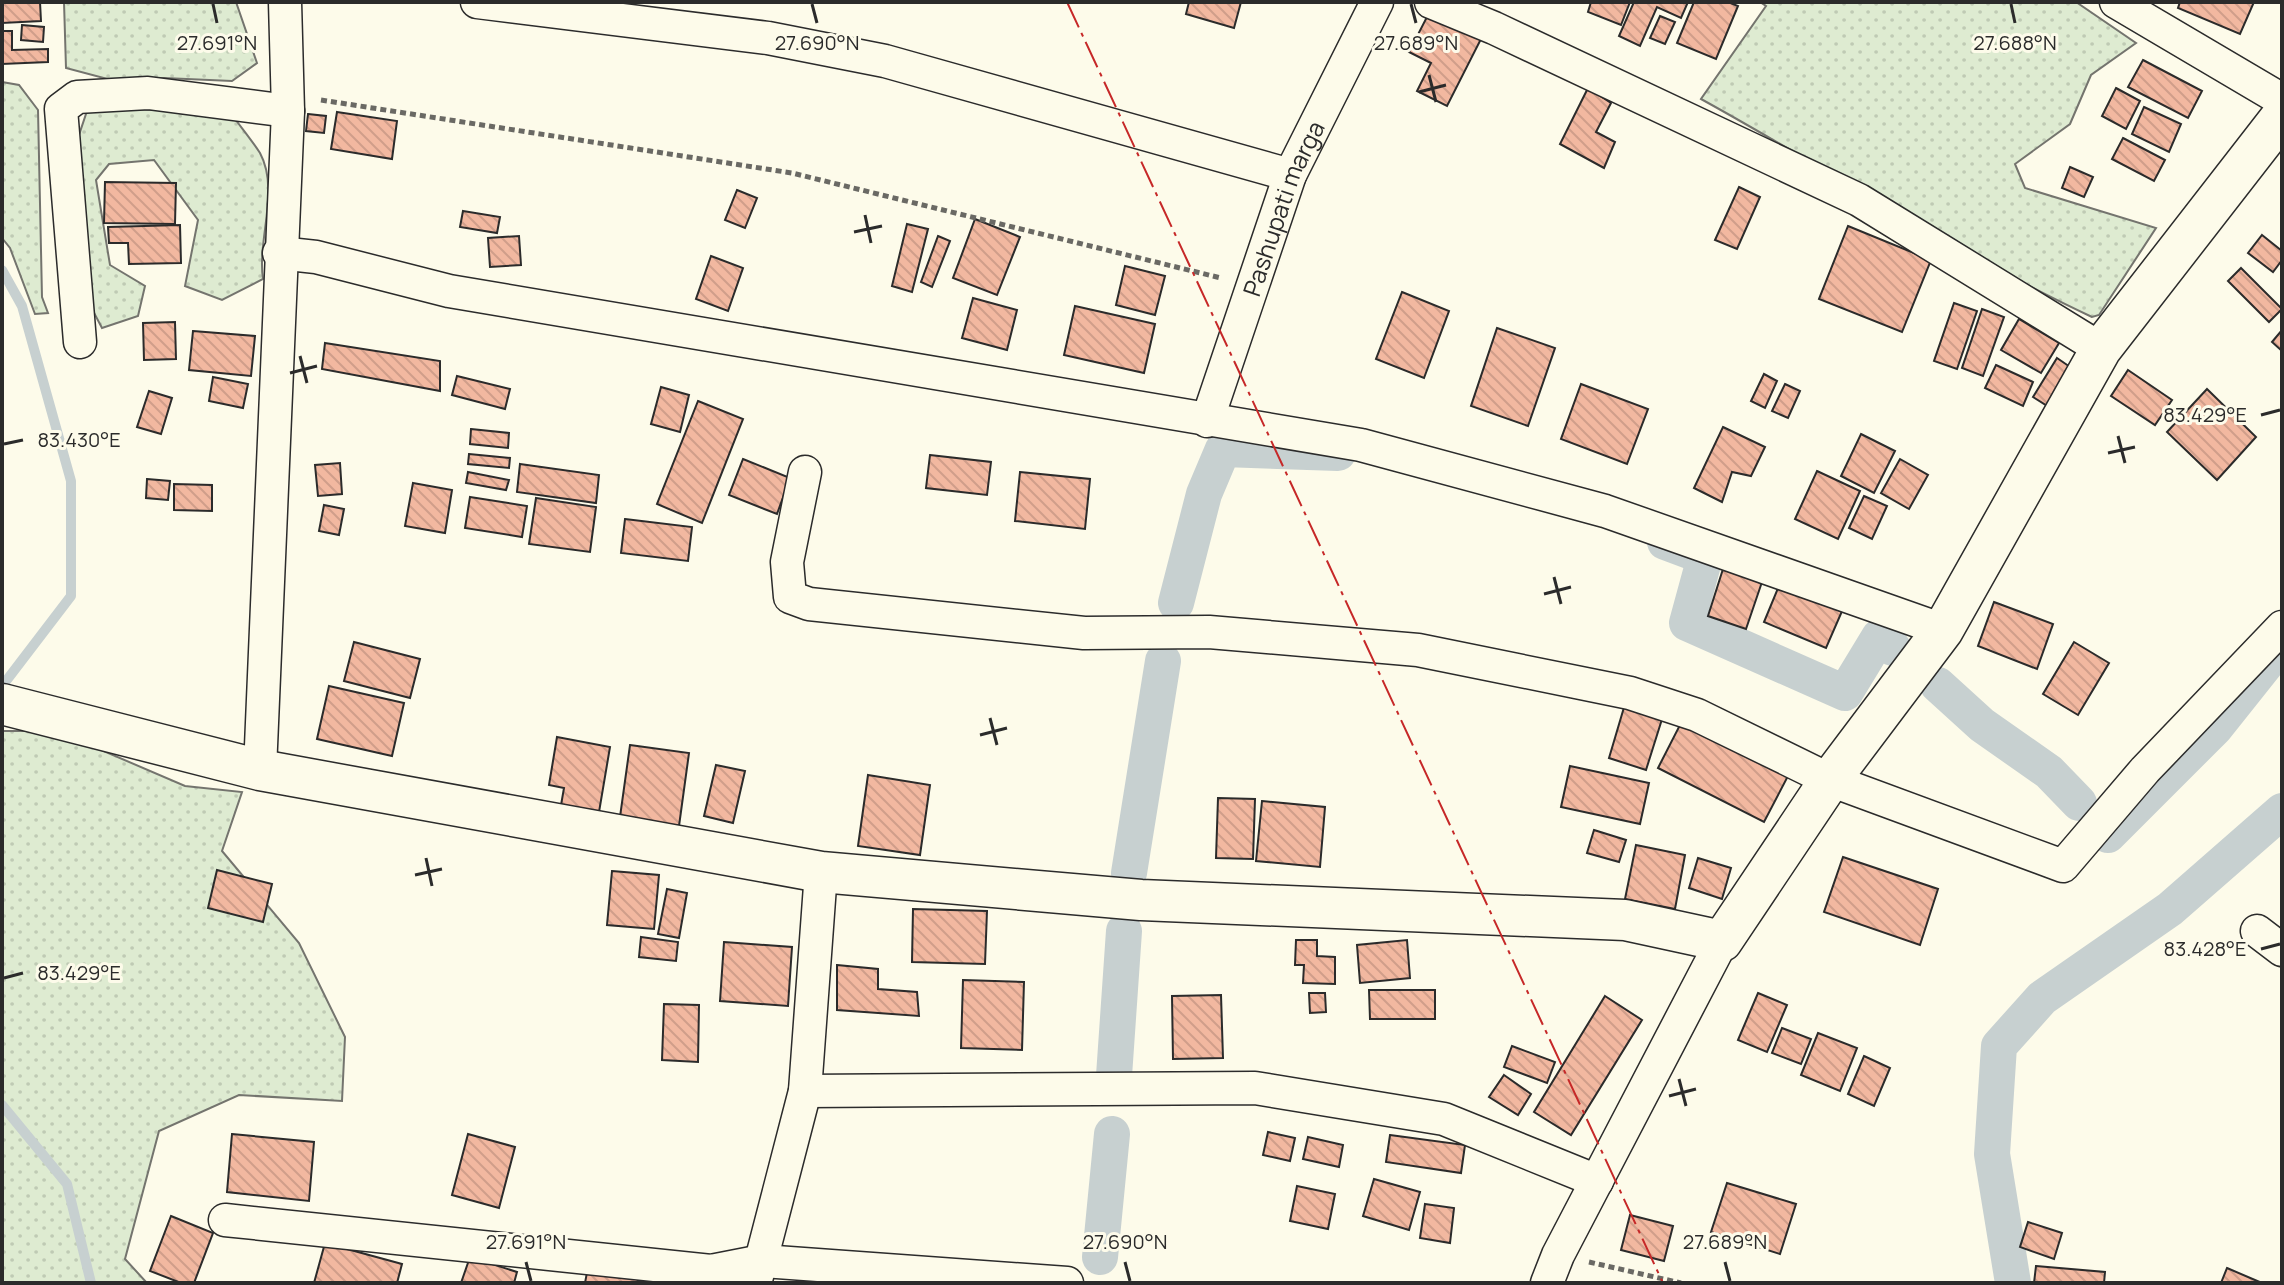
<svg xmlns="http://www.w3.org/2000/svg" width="2284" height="1285" font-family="Manrope,sans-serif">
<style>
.grass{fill:url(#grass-dots);stroke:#74746e;stroke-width:2}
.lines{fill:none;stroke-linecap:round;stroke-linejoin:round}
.stream{stroke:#c7d0d0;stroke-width:10}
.canal{stroke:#c7d0d0;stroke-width:36}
.building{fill:url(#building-back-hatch);stroke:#2b2b2b;stroke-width:2}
.minor-casing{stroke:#2b2b2b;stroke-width:35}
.tertiary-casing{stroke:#2b2b2b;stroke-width:43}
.path{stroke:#6a6964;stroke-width:5;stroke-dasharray:6 4;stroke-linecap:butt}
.minor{stroke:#fdfbea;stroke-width:32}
.tertiary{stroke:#fdfbea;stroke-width:40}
.power{stroke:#c62828;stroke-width:2;stroke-dasharray:28 6 4 6;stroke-linecap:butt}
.ticks{fill:none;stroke:#2b2b2b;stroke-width:3}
.labels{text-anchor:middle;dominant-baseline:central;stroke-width:6;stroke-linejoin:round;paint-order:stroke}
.street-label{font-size:24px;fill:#2b2b2b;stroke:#fdfbea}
.ticks-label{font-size:20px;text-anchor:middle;fill:#2b2b2b;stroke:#fdfbea;stroke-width:6;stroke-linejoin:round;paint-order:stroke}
</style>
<defs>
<pattern id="grass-dots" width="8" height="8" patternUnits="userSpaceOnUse" patternTransform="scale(2)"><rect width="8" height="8" fill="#deebd1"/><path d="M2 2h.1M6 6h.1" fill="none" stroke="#bfcab4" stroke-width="1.8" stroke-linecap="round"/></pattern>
<pattern id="building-back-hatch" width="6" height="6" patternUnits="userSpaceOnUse" patternTransform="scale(2)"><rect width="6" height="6" fill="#f2b8a0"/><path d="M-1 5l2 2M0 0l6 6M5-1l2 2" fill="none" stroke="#d09e8a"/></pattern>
</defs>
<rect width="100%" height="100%" fill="#fdfbea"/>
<g class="grass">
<polygon points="64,2 236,2 257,63 232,81 164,78 115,81 66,68"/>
<path d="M 1760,2 L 2076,2 L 2136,43 L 2091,75 L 2070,124 L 2015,164 L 2025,188 L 2156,228 L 2099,315 L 2092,317 C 1957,254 1832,171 1701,99 L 1766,6 Z"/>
<polygon points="2,82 19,85 38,110 42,297 48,313 35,314 10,248 2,238"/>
<path d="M 88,108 L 230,112 C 239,125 251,139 260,153 C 280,190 257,240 263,279 L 222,300 L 185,286 L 198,220 L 154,160 L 109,164 L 96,180 L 110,265 L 145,286 L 138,316 L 102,328 L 92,309 L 79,135 Z"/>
<polygon points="2,731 57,731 185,786 242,792 222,851 299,943 345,1037 342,1101 239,1095 159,1131 125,1259 147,1283 2,1283"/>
</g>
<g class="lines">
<g class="stream">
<polyline points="2,270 22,306 71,481 71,596 3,685"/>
<polyline points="2,1105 67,1184 91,1283"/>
</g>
<g class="canal">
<polyline points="1665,542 1705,557 1687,623 1845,693 1879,637 1893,648"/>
<polyline points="1176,603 1204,494 1223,449 1338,453"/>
<polyline points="1938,685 1982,725 2049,772 2079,803"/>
<polyline points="2108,835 2215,728 2282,644"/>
<polyline points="1129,873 1163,661"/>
<polyline points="1114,1076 1124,931"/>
<polyline points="1100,1257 1112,1134"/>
<polyline points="2013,1283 1992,1154 1999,1046 2042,998 2170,909 2282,811"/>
</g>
</g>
<g class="building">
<polygon points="2,2 40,2 41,21 2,23"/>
<polygon points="1189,2 1241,2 1234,28 1186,14"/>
<polygon points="1591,2 1630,2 1621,25 1588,12"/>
<polygon points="1634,2 1688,2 1681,18 1657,7 1640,46 1619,36"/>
<polygon points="1694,2 1728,2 1738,6 1716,59 1677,43"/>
<polygon points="2180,2 2254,2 2240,34 2178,8"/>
<polygon points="1430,11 1482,37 1447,106 1417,91 1431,63 1409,52"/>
<polygon points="1660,16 1675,22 1665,44 1650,38"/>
<polygon points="22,25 44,27 43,42 21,40"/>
<polygon points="2,31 12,31 12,50 48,49 48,62 2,64"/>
<polygon points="2143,60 2202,91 2188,118 2128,87"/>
<polygon points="1588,88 1611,103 1596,132 1615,142 1604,168 1560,144"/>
<polygon points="2116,88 2140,101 2126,129 2102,116"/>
<polygon points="2144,107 2181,124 2169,152 2132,134"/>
<polygon points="337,112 397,121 392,159 331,149"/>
<polygon points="308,114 326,116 324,133 306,131"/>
<polygon points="2123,138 2165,160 2154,181 2112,159"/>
<polygon points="2070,167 2093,177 2084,197 2062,188"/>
<polygon points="105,182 176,183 175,224 104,223"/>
<polygon points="1739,187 1760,197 1737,249 1715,240"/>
<polygon points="737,190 757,198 745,228 725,220"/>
<polygon points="463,211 500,217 497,233 460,227"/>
<polygon points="975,219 1020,237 997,295 953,278"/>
<polygon points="907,224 928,229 912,292 892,286"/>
<polygon points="180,225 181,263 129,264 128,243 109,243 108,227"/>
<polygon points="1848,226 1931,260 1902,332 1819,299"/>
<polygon points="2262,235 2282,251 2282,260 2273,272 2248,253"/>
<polygon points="519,236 521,265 490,267 488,238"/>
<polygon points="938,236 950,241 932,287 921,282"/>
<polygon points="711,256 743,268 728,311 696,299"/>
<polygon points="1125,266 1165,276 1155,315 1116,305"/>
<polygon points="2241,268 2282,309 2269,322 2228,281"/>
<polygon points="1402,292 1449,311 1424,378 1376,359"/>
<polygon points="973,298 1017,310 1007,350 962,338"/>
<polygon points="1954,303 1977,311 1957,369 1934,361"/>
<polygon points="1075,306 1155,324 1144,373 1064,355"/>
<polygon points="1982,309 2004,317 1983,376 1962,368"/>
<polygon points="2019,319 2059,343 2041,373 2001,350"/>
<polygon points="175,322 176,359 144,360 143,323"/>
<polygon points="1497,328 1555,348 1528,426 1471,406"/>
<polygon points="2282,330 2282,351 2272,342"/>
<polygon points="193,331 255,336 251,376 189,370"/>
<polygon points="325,343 440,361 440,391 322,369"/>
<polygon points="2057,358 2073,369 2049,407 2033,397"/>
<polygon points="1996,365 2033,382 2023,406 1985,388"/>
<polygon points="2128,370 2172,400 2155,425 2111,396"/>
<polygon points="1764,374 1777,381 1765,408 1751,401"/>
<polygon points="457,376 510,389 505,409 452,395"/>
<polygon points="213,377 248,384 243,408 209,401"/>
<polygon points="1581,384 1648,409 1627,464 1561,439"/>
<polygon points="1785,384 1800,391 1788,418 1772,411"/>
<polygon points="661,387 689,395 680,432 651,424"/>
<polygon points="2207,389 2256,437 2217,480 2167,432"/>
<polygon points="149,391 172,398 161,434 137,427"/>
<polygon points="698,401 743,419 702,523 657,504"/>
<polygon points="1723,427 1765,447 1751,476 1732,472 1722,502 1694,488"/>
<polygon points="471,429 509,433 508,448 470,444"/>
<polygon points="1861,434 1895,451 1874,493 1841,476"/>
<polygon points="469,454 510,458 509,468 468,464"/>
<polygon points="930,455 991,462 987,495 926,488"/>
<polygon points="743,459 790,478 777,514 729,495"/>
<polygon points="1900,459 1928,475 1909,509 1881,493"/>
<polygon points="340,463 342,494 318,496 315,465"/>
<polygon points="520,464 599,475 596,503 517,492"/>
<polygon points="1817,471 1860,491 1838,539 1795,519"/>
<polygon points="468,472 509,480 506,490 466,483"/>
<polygon points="1020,472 1090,479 1085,529 1015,521"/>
<polygon points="147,479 170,481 168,500 146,498"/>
<polygon points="413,483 452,490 445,533 405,526"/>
<polygon points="174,484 212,485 212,511 174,510"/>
<polygon points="1864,496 1887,506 1872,539 1849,528"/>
<polygon points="470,497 527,506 522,537 465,528"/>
<polygon points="536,498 596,507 590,552 529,544"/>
<polygon points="324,505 344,509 339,535 319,531"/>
<polygon points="625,519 692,527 688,561 621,553"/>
<polygon points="1723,569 1762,582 1746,629 1708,616"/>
<polygon points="1783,576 1846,602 1826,648 1764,622"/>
<polygon points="1994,602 2053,624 2037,669 1978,646"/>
<polygon points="354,642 420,659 410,698 344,681"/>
<polygon points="2074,642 2109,663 2078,715 2043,694"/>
<polygon points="329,686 404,703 392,756 317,739"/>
<polygon points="1625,704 1663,716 1646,770 1609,758"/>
<polygon points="1682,721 1788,776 1764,822 1658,768"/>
<polygon points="557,737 610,747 598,818 560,811 564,788 549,785"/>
<polygon points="630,745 689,753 679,826 620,817"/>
<polygon points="716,765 745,771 733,823 704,816"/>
<polygon points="1570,766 1649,783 1640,824 1561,807"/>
<polygon points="868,775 930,785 920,855 858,846"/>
<polygon points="1218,798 1255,799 1253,859 1216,858"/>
<polygon points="1262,801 1325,807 1320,867 1256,861"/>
<polygon points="1594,830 1626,840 1619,862 1587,853"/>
<polygon points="1636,845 1685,855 1675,909 1625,899"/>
<polygon points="1843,857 1938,889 1920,945 1824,912"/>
<polygon points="1698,858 1731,868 1722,899 1689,888"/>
<polygon points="217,870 272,884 263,922 208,908"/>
<polygon points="612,871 659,875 654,929 607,925"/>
<polygon points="667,889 687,893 679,938 658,934"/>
<polygon points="913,909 987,911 985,964 912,962"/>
<polygon points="641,937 678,942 676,961 639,957"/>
<polygon points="1296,940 1317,940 1317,956 1335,957 1335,984 1303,983 1304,965 1295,965"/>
<polygon points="1407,940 1410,978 1360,983 1357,945"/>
<polygon points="724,942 792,947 788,1006 720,1001"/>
<polygon points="837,965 878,969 878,989 917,992 919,1016 837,1010"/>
<polygon points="963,980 1024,982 1022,1050 961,1048"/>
<polygon points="1369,990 1435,990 1435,1019 1370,1019"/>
<polygon points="1309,993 1325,993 1326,1012 1310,1013"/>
<polygon points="1758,993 1787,1005 1767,1052 1738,1040"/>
<polygon points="1221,995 1223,1058 1173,1059 1172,996"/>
<polygon points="1605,996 1642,1020 1571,1135 1534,1112"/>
<polygon points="664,1004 699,1005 698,1062 662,1060"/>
<polygon points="1782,1028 1811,1039 1801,1064 1772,1053"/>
<polygon points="1818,1033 1857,1048 1840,1091 1801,1075"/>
<polygon points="1512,1046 1555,1062 1547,1083 1504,1067"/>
<polygon points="1864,1056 1890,1068 1874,1106 1848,1094"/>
<polygon points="1504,1075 1531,1094 1518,1115 1489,1097"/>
<polygon points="1268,1132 1295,1138 1290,1161 1263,1155"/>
<polygon points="232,1134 314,1142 309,1201 227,1192"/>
<polygon points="468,1134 515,1147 499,1208 452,1195"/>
<polygon points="1390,1135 1465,1145 1461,1173 1386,1162"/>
<polygon points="1308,1137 1343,1145 1339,1167 1303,1159"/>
<polygon points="1374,1179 1420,1192 1409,1230 1363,1216"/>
<polygon points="1727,1183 1796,1204 1780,1254 1711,1232"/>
<polygon points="1297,1186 1335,1194 1328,1229 1290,1221"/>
<polygon points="1425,1204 1454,1208 1450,1243 1420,1238"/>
<polygon points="1630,1215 1673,1226 1664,1261 1621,1250"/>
<polygon points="171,1216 213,1233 194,1283 181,1283 150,1271"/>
<polygon points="2028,1222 2062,1233 2054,1259 2020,1247"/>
<polygon points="325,1243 402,1264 397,1283 314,1283"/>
<polygon points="470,1257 517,1272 514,1283 461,1283"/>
<polygon points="2036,1266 2105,1272 2104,1283 2034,1283"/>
<polygon points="588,1267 639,1277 637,1283 585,1283"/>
<polygon points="2227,1268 2262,1283 2221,1283"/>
</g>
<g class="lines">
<g class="minor-casing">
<g id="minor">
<polyline points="477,2 768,38 885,61 1290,175"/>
<polyline points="1431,2 1494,28 1859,200 2101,349"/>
<polyline points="2116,2 2282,100"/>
<polyline points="279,253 316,257 449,291 1361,445 1605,511 1943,630"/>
<polyline points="80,342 61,109 77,97 148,93 288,111"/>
<path id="s1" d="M 1207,421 L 1290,175 L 1377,2"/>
<polyline points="805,472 787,562 790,597 809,604 1084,633 1209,632 1418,650 1630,693 1697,715 1830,780 2063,866 2145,770 2282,627"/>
<polyline points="260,770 288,111 285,2"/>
<polyline points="2257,931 2282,950"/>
<polyline points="805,1091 1255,1088 1444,1119 1597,1181"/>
<polyline points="225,1220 711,1271 762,1261 1067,1283"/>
<polyline points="756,1280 805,1091 821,872"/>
<polyline points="1547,1283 1558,1255 1722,941"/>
</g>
</g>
<g class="tertiary-casing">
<polyline id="tertiary" points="2,704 260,770 821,872 1141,900 1625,920 1722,941 1830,780 1943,630 2101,349 2282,116"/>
</g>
<g class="path">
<polyline points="321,100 792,173 1221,278"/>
<polyline points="1589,1262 1681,1283"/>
</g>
<use href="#minor" class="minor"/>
<use href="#tertiary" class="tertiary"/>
<polyline class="power" points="1067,2 1663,1283"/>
</g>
<path class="ticks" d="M 213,4 L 217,23M 812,4 L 817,23M 1411,4 L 1416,23M 2011,4 L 2015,23M 1429,75 L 1436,102M 1419,92 L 1446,85M 865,215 L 871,243M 854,232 L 882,226M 300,356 L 307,383M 290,373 L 317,366M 2261,415 L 2280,410M 2118,436 L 2125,463M 4,444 L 23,440M 2108,453 L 2135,447M 1554,577 L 1561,604M 1544,594 L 1571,587M 990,718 L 997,745M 980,735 L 1007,728M 426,858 L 432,886M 415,875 L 442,869M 2261,949 L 2280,944M 4,978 L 23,973M 1679,1079 L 1686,1106M 1669,1096 L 1696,1089M 526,1262 L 531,1281M 1125,1262 L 1130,1281M 1725,1262 L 1730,1281"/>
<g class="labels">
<g class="street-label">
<text stroke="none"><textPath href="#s1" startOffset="226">Pashupati marga</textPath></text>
</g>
</g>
<g class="ticks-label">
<text x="2015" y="50">27.688°N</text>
<text x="217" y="50">27.691°N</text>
<text x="817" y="50">27.690°N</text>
<text x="1416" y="50">27.689°N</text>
<text x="2205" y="422">83.429°E</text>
<text x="79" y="447">83.430°E</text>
<text x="2205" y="956">83.428°E</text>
<text x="79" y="980">83.429°E</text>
<text x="526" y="1249">27.691°N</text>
<text x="1125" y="1249">27.690°N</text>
<text x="1725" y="1249">27.689°N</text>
</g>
<rect width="2284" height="1285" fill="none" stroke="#2b2b2b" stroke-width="8"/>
</svg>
